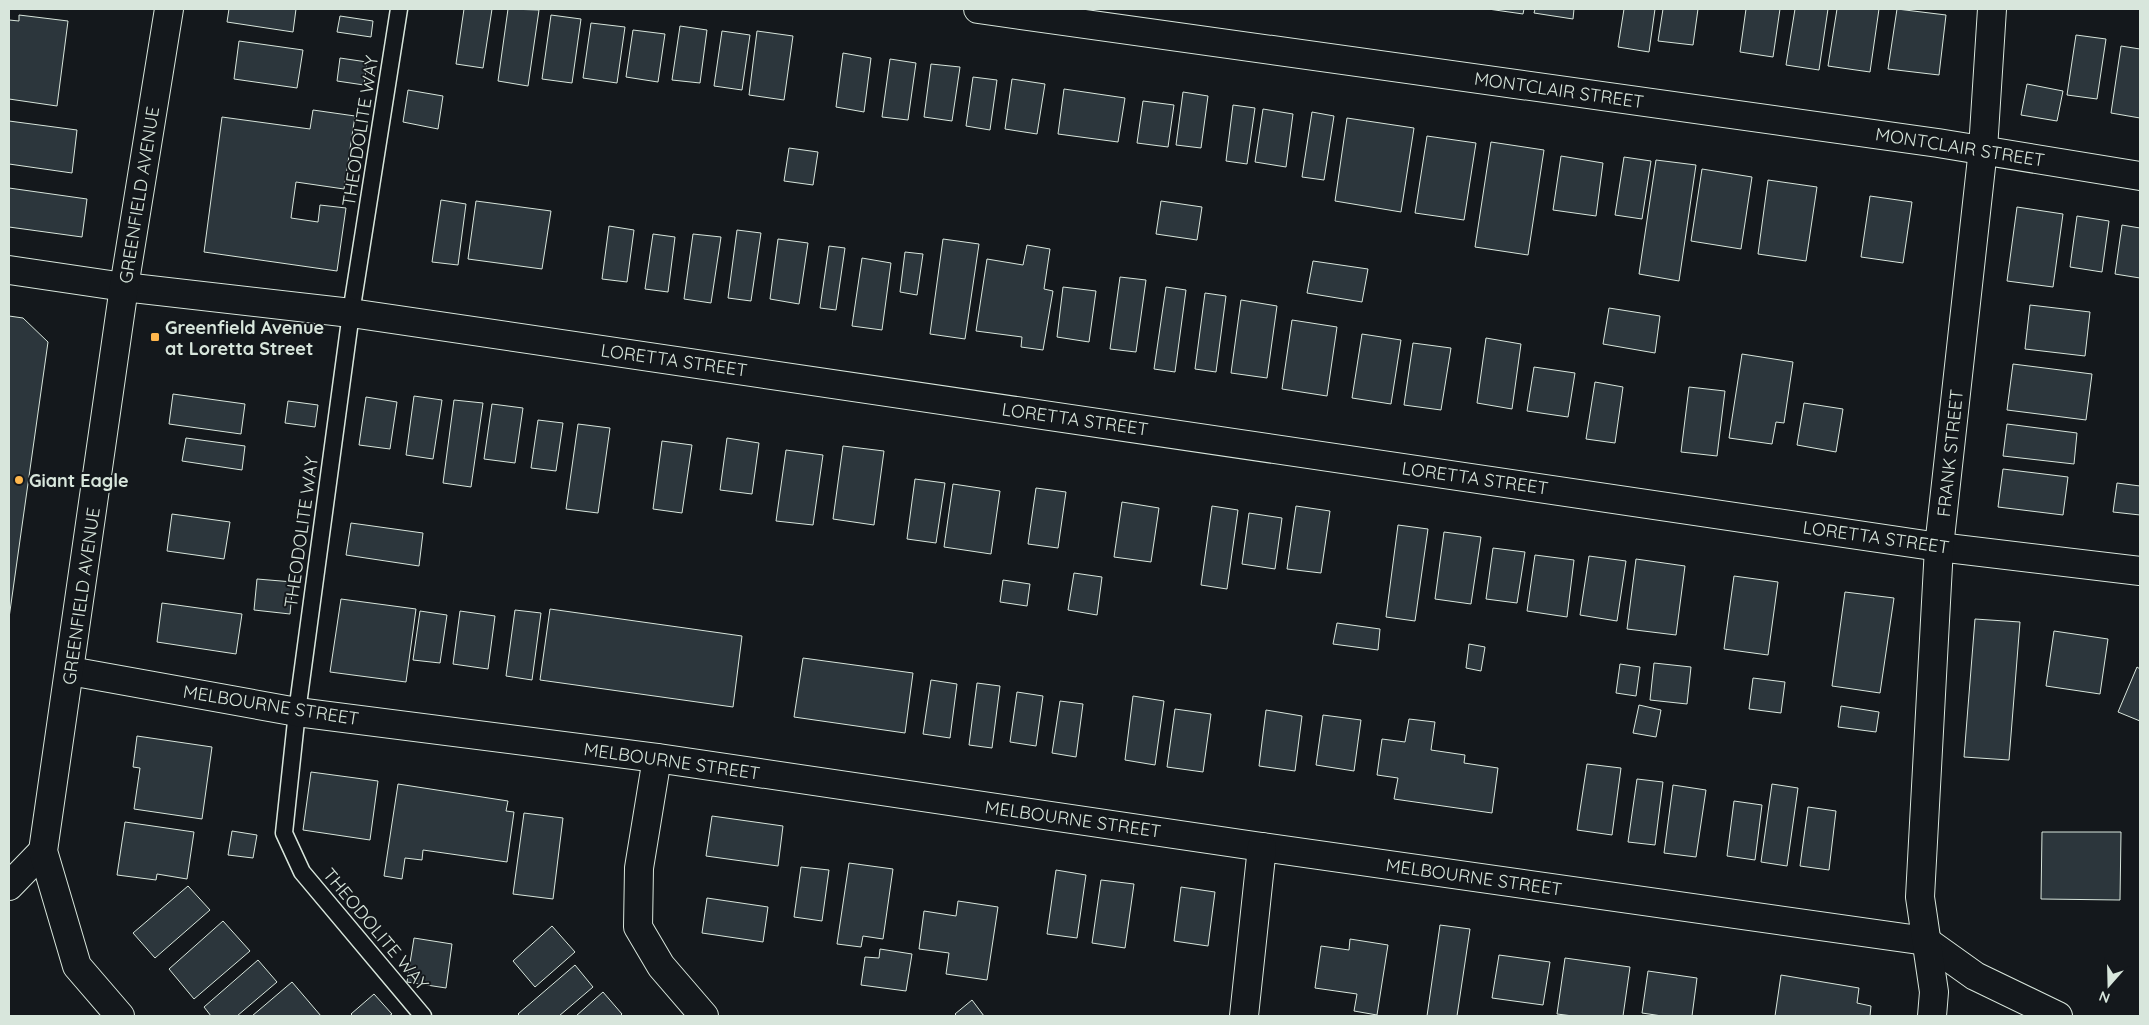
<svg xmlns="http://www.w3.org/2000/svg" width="2149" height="1025" font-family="Quicksand,sans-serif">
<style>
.building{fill:#2c363c;stroke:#d8e6dc}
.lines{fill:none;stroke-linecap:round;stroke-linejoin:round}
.service-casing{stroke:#d8e6dc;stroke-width:19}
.minor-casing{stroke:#d8e6dc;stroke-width:30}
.secondary-casing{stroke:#d8e6dc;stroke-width:30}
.service{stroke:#14181c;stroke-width:16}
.minor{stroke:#14181c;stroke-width:28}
.secondary{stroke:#14181c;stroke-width:28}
.poi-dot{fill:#ffb74d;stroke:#14181c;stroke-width:2}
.labels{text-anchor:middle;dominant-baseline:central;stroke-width:4;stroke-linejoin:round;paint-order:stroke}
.street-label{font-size:18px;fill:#d8e6dc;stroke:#14181c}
.poi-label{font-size:18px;font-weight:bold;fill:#d8e6dc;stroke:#14181c;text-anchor:start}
</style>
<rect width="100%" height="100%" fill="#14181c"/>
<g class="building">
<polygon points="229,9 296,9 293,32 227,22"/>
<polygon points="464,9 492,9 483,68 456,64"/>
<polygon points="508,9 539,10 528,86 498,81"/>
<polygon points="1488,9 1524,9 1523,14"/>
<polygon points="1535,9 1574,9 1573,19 1534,13"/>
<polygon points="1624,9 1655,9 1649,52 1618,47"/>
<polygon points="1663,9 1698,9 1693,45 1658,41"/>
<polygon points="1746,9 1780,9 1773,57 1740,52"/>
<polygon points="1795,9 1828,9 1819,70 1786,65"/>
<polygon points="1837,9 1879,9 1870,72 1828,66"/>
<polygon points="1897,9 1946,15 1939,75 1888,69"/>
<polygon points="19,15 68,21 57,106 9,99 9,20 19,21"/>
<polygon points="551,15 581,19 572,83 542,79"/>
<polygon points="340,16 373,21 371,37 337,32"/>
<polygon points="591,23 625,27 617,83 583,78"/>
<polygon points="680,26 707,30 700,83 672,80"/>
<polygon points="633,30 665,34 658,82 626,77"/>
<polygon points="722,31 750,35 742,90 714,86"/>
<polygon points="757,31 793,36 784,100 749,95"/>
<polygon points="2076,35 2106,39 2097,99 2067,95"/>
<polygon points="239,41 303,50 297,88 234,79"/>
<polygon points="2121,46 2140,49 2140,118 2111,113"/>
<polygon points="843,53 871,58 864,112 836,107"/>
<polygon points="340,58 367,62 364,85 337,81"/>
<polygon points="890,59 916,63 908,120 882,117"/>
<polygon points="931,64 960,67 952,121 924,117"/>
<polygon points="973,77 997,80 990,130 966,126"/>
<polygon points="1012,79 1045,84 1037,134 1005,129"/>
<polygon points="2027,84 2063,91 2057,121 2021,115"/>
<polygon points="1064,89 1125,98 1118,142 1058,134"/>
<polygon points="408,90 443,96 438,129 403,122"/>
<polygon points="1183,92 1208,96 1201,148 1176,145"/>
<polygon points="1143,101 1174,105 1168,147 1137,143"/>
<polygon points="1233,105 1255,108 1247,164 1226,161"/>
<polygon points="1263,109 1293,114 1286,167 1255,162"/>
<polygon points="313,110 355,116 344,189 296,182 291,218 318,222 320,205 346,208 337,271 204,252 222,117 310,129"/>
<polygon points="1312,112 1334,116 1324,180 1302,177"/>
<polygon points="1347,118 1414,128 1401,212 1335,201"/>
<polygon points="9,121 77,130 72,173 9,164"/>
<polygon points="1427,136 1476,143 1464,220 1415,213"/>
<polygon points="1491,142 1544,150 1528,255 1475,247"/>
<polygon points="789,148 818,152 813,185 784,181"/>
<polygon points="1561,156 1603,163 1596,216 1553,210"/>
<polygon points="1624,157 1651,161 1642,219 1615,215"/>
<polygon points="1656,160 1696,165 1679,281 1639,274"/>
<polygon points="1702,169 1752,177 1741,249 1691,241"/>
<polygon points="1768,180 1817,187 1806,261 1758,254"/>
<polygon points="9,188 87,199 82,237 9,227"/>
<polygon points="1870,196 1912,202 1903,263 1861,257"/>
<polygon points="441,200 466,204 458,265 432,262"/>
<polygon points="476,201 551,211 542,269 468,259"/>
<polygon points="1161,201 1202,207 1197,240 1156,234"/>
<polygon points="2017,207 2063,214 2053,287 2007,281"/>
<polygon points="2077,216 2109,221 2102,272 2070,267"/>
<polygon points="2122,225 2140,228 2140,278 2115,274"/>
<polygon points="609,226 634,230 627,282 602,279"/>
<polygon points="737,230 761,233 751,301 728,298"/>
<polygon points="653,234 675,237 668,292 645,289"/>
<polygon points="693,234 721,237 711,303 684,299"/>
<polygon points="778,239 808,243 799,304 770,299"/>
<polygon points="943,239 979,244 965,339 930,334"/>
<polygon points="1027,245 1050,249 1044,289 1053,291 1043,350 1021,347 1022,337 976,331 987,259 1023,265"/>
<polygon points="829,246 845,248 836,310 820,308"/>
<polygon points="905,252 923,254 917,295 900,292"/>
<polygon points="862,258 891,263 882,330 852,326"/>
<polygon points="1313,261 1368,269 1362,302 1307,293"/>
<polygon points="1120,277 1146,280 1136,352 1110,349"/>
<polygon points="1063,287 1096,291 1089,342 1057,337"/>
<polygon points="1166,287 1186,290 1175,372 1154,369"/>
<polygon points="1205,293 1226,296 1216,372 1195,369"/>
<polygon points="1241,300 1277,306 1267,378 1231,373"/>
<polygon points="2030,305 2090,312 2085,356 2025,349"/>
<polygon points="1609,308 1660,316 1655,353 1603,344"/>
<polygon points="9,316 23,318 48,342 9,618"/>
<polygon points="1292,320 1337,327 1327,396 1282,389"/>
<polygon points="1362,334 1401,340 1391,404 1352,398"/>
<polygon points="1486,338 1521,344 1512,409 1477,403"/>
<polygon points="1413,343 1451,348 1441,410 1404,405"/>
<polygon points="1742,354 1793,362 1784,423 1776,422 1772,444 1729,438"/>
<polygon points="2013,364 2092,374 2086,420 2007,410"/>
<polygon points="1534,367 1575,373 1568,417 1527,411"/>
<polygon points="1595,382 1623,387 1615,443 1586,439"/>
<polygon points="1689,387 1725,391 1717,456 1681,452"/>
<polygon points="173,394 245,404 241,434 169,424"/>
<polygon points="414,396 442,400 433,459 406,455"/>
<polygon points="366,397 397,402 390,449 359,445"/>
<polygon points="454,400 483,403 471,487 443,483"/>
<polygon points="288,401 318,405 315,427 285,423"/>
<polygon points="1804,403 1843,409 1836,452 1797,445"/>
<polygon points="492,404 523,408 515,463 484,459"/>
<polygon points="538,420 563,423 556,471 531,468"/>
<polygon points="578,424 610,428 598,513 566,509"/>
<polygon points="2007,424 2077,433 2074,464 2003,456"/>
<polygon points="186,438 245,446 242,470 182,461"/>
<polygon points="727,438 759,443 752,494 720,490"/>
<polygon points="662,441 692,445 682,513 653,509"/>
<polygon points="843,446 884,451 874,525 833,519"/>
<polygon points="786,450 823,455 813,525 776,521"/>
<polygon points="2003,469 2068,477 2063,515 1998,507"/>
<polygon points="915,479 945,483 936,543 907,539"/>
<polygon points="2117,483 2140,486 2140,515 2113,512"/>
<polygon points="953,484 1000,491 991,554 944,547"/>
<polygon points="1036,488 1066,492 1058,548 1028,544"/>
<polygon points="1122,502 1159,508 1151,562 1114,557"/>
<polygon points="1212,506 1238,510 1227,589 1201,585"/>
<polygon points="1296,506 1330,511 1321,573 1287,569"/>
<polygon points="1249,513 1282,518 1275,569 1242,564"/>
<polygon points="172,514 230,522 224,559 167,551"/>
<polygon points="351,523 423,533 419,566 346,555"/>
<polygon points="1398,525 1428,529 1415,621 1386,617"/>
<polygon points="1444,532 1481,537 1471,604 1435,599"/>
<polygon points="1493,548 1525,552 1517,603 1486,599"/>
<polygon points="1535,555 1574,560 1567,617 1527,611"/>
<polygon points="1589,556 1626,561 1617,621 1580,615"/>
<polygon points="1636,559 1685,566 1676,635 1627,629"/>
<polygon points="1074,573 1102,577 1097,615 1068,610"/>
<polygon points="1734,576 1778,582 1768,655 1724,649"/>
<polygon points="257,579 293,582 290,614 254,610"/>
<polygon points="1003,580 1030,584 1027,606 1000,602"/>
<polygon points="1845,592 1894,598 1880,693 1832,686"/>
<polygon points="341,599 416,609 406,682 330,672"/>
<polygon points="162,603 242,614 236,654 157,642"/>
<polygon points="550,609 742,636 733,707 540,680"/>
<polygon points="515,610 541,613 532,680 506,676"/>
<polygon points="420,611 447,615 440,663 413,660"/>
<polygon points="460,611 495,616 488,669 453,664"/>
<polygon points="1975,619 2020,622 2009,760 1964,757"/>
<polygon points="1337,623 1380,629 1378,650 1333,644"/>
<polygon points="2054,631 2108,639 2100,694 2046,686"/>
<polygon points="1469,644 1485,647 1481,671 1466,668"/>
<polygon points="803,658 913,673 905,733 794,717"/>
<polygon points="1654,663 1691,667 1687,704 1650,700"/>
<polygon points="1620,664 1640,667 1636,696 1616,693"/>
<polygon points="2137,667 2140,669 2140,721 2118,712"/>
<polygon points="1753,678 1785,682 1781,713 1749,709"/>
<polygon points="931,680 957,684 950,738 923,734"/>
<polygon points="977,683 1000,686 992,748 969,745"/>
<polygon points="1017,692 1043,696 1036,746 1010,742"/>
<polygon points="1133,696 1164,701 1155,765 1125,760"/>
<polygon points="1060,701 1083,704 1076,757 1052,753"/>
<polygon points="1639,705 1661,710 1656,737 1633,733"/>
<polygon points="1841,706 1879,712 1876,732 1838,727"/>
<polygon points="1175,709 1211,714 1203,772 1167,767"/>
<polygon points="1266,710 1302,716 1295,771 1259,766"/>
<polygon points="1323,715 1361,720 1354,771 1316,765"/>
<polygon points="1409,719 1435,722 1431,750 1465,755 1464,763 1498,768 1492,813 1394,799 1398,778 1377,775 1382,739 1405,742"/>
<polygon points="137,736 212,747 202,819 134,809 140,768 133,767"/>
<polygon points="1587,764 1621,768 1612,835 1577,830"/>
<polygon points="311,772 378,781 370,840 303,830"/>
<polygon points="1637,779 1663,782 1655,845 1628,842"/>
<polygon points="398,784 508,801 506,811 514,812 507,862 423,850 422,860 405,858 402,879 384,876"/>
<polygon points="1772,784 1798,788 1787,866 1761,862"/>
<polygon points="1673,785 1706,790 1696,857 1664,853"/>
<polygon points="1734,801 1762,805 1755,860 1727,856"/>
<polygon points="1808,807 1836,811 1829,870 1800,866"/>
<polygon points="524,813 563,818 553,899 513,894"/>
<polygon points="712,816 783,826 778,866 706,856"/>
<polygon points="125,822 194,832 187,879 157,874 156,880 117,875"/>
<polygon points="232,831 257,835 253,858 228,855"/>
<polygon points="2042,832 2121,832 2120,900 2041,899"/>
<polygon points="849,863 893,869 883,939 863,936 861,947 837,944"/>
<polygon points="801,867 829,870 822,921 794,917"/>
<polygon points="1056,870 1086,875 1077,938 1047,934"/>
<polygon points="1101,880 1134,884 1125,948 1092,943"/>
<polygon points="188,886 210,910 155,958 133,933"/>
<polygon points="1181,887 1215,892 1208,946 1174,941"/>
<polygon points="707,898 768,907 763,942 702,933"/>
<polygon points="958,901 998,907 987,980 946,974 949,953 919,949 924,911 956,916"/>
<polygon points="223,921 250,951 194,999 169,969"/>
<polygon points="1440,925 1470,929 1457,1016 1427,1016"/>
<polygon points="552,926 575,952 535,987 513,961"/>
<polygon points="414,938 452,944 446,988 407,982"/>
<polygon points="1350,939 1388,945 1377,1015 1354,1011 1357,994 1315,988 1321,946 1349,950"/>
<polygon points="880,949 912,954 906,991 861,985 865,957 879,958"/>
<polygon points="1499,955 1550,962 1543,1005 1492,998"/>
<polygon points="1565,958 1630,967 1623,1016 1573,1016 1557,1014"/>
<polygon points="258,960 277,982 237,1016 211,1016 204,1007"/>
<polygon points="575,965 593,987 559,1016 520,1016 518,1014"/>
<polygon points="1648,971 1697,978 1692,1016 1662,1016 1642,1013"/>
<polygon points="1781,975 1859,988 1857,1003 1871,1006 1870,1016 1775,1016"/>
<polygon points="292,982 321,1016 252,1016"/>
<polygon points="603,992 622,1014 620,1016 576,1016"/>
<polygon points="374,994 392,1014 389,1016 353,1016 351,1014"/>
<polygon points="972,1000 984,1016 957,1016 955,1014"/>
</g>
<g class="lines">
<g class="service-casing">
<polyline id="service" points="399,9 351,313 297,712 284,833 302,872 423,1016"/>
</g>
<g class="minor-casing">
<g id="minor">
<polyline points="978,9 1938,143 2140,176"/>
<polyline points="9,270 124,287 351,313 1939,547 2140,571"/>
<polyline points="70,671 297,712 657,758 1262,847 1926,941 1975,976 2058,1016"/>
<polyline points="657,758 639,868 638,927 661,966 704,1016"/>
<polyline points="9,886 43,851"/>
<polyline points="1244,1016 1262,847"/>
<polyline points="1932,1016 1934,992 1920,897 1939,547 1983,149 1992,9"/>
</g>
</g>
<g class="secondary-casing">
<polyline id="secondary" points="120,1016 77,966 43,851 124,287 169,9"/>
</g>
<use href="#service" class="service"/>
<use href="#minor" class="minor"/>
<use href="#secondary" class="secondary"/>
</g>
<g class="poi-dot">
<rect x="150" y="332" width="10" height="10" rx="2.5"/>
<circle cx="19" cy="480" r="5"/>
</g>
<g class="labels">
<g class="street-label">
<text transform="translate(1559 90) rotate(8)">MONTCLAIR STREET</text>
<text transform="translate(360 131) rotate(-81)">THEODOLITE WAY</text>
<text transform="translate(1960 147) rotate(9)">MONTCLAIR STREET</text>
<text transform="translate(139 195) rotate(-81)">GREENFIELD AVENUE</text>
<text transform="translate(674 360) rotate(8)">LORETTA STREET</text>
<text transform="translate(1075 419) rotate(8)">LORETTA STREET</text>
<text transform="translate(1950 453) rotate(-84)">FRANK STREET</text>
<text transform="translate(1475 478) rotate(8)">LORETTA STREET</text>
<text transform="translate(301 532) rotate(-82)">THEODOLITE WAY</text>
<text transform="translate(1876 537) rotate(8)">LORETTA STREET</text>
<text transform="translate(81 596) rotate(-82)">GREENFIELD AVENUE</text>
<text transform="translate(271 705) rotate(9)">MELBOURNE STREET</text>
<text transform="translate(672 761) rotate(8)">MELBOURNE STREET</text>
<text transform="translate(1073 819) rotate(8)">MELBOURNE STREET</text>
<text transform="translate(1474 877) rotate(8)">MELBOURNE STREET</text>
<text transform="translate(376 929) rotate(50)">THEODOLITE WAY</text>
</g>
<g class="poi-label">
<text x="165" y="327">Greenfield Avenue<tspan x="165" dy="21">at Loretta Street</tspan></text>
<text x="29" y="480">Giant Eagle</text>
</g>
</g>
<rect width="2149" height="1025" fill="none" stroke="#d8e6dc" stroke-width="20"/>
<g transform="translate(2109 985) rotate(200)" stroke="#14181c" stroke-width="4" paint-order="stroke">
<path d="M0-4L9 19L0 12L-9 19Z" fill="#d8e6dc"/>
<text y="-8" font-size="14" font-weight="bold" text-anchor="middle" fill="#d8e6dc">N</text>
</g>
</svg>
